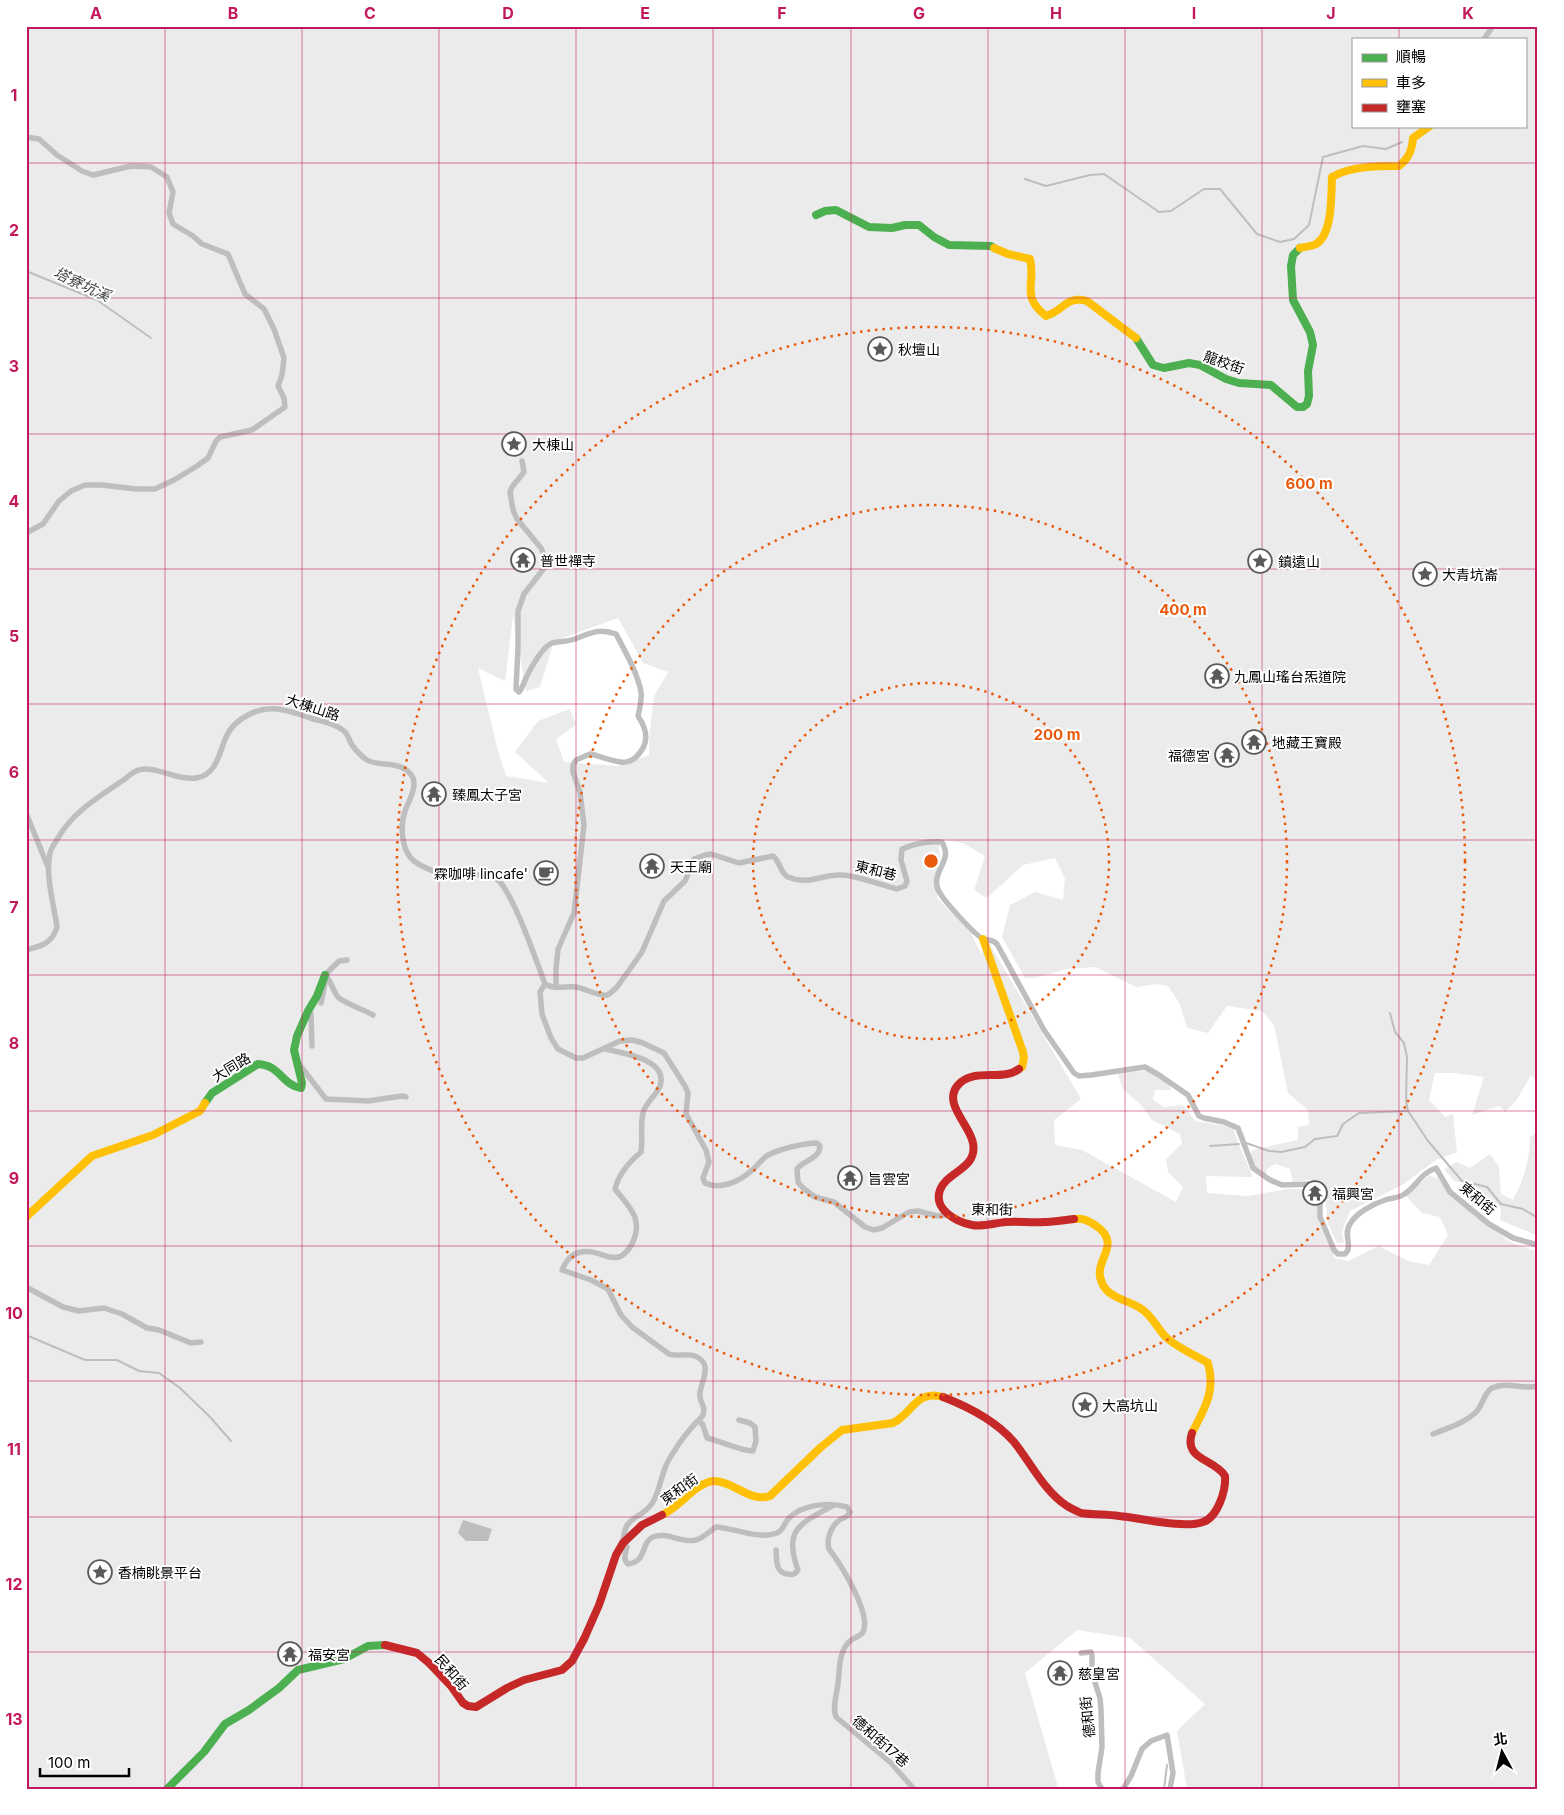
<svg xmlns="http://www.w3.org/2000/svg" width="1564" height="1815" font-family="Inter,'Noto Sans TC',sans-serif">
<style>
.green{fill:#ebebeb;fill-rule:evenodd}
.water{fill:#bebebe}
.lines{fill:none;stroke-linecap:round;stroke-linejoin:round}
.stream{stroke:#bebebe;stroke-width:2}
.street{stroke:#bebebe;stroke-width:5.5}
.fast{stroke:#4caf50;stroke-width:8}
.slow{stroke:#ffc107;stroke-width:8}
.jam{stroke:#c62828;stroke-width:8}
.grid{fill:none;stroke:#c2185b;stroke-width:1;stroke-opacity:0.55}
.ring{fill:none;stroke:#e8590c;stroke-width:2.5;stroke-dasharray:2.5 5}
.labels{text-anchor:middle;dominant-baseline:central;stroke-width:4;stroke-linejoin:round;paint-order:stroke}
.poi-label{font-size:14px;fill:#000;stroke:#fff;text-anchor:start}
.street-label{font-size:14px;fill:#000;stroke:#fff}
.water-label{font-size:15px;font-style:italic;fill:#434343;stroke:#fff}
.centre{fill:#e8590c;stroke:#fff;stroke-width:2.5}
.ring-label{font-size:15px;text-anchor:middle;font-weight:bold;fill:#e8590c;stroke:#fff;stroke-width:4;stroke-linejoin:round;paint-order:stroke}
.neatline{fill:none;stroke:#c2185b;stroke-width:2}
.grid-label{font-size:16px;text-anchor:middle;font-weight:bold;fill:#c2185b}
</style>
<rect width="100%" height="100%" fill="#fff"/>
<g class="green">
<path d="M 26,26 L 1538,26 L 1538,1083 L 1531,1075 L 1516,1101 L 1505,1112 L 1499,1106 L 1472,1115 L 1484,1077 L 1453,1073 L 1435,1073 L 1429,1100 L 1445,1117 L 1453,1114 L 1457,1152 L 1436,1160 L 1404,1184 L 1350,1211 L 1342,1232 L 1344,1243 L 1337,1243 L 1328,1224 L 1325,1197 L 1321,1184 L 1310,1180 L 1293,1182 L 1290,1169 L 1275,1164 L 1266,1170 L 1267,1175 L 1260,1176 L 1250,1159 L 1252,1150 L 1298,1140 L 1298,1127 L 1309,1125 L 1308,1110 L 1288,1093 L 1274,1025 L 1262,1011 L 1227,1006 L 1208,1033 L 1187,1028 L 1180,1004 L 1168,986 L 1157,984 L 1136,987 L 1095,967 L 1067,969 L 1035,978 L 1025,978 L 1002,937 L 1010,905 L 1035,892 L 1063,900 L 1065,879 L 1055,858 L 1023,865 L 987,898 L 974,890 L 985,856 L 963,843 L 942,839 L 939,848 L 941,864 L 937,898 L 971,933 L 981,954 L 989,943 L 1081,1099 L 1054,1120 L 1055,1145 L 1082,1150 L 1176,1202 L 1183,1187 L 1168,1172 L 1166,1159 L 1182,1144 L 1180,1134 L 1152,1120 L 1141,1105 L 1123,1089 L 1117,1072 L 1147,1071 L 1170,1084 L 1171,1090 L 1155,1090 L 1153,1100 L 1164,1107 L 1183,1105 L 1195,1121 L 1233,1127 L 1239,1145 L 1253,1177 L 1206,1176 L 1207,1193 L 1247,1196 L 1288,1189 L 1313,1189 L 1319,1201 L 1318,1221 L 1335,1258 L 1348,1261 L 1379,1246 L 1408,1261 L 1429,1265 L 1448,1235 L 1440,1217 L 1422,1213 L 1406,1196 L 1429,1175 L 1439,1179 L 1456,1200 L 1510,1242 L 1538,1252 L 1538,1789 L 1187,1789 L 1177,1731 L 1205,1704 L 1130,1638 L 1077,1630 L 1025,1673 L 1058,1787 L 1063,1789 L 26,1789 ZM 1353,39 L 1525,39 L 1525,126 L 1353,126 ZM 513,616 L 526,691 L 540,687 L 554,641 L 618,618 L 643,663 L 668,672 L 654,696 L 650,729 L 649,755 L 618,766 L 564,762 L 556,739 L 576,725 L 570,709 L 538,721 L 515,752 L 549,783 L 506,776 L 497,747 L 478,668 L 505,681 Z"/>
<path d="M 1538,1132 L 1538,1236 L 1500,1220 L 1501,1209 L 1496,1203 L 1480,1192 L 1465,1183 L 1454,1181 L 1444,1169 L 1457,1162 L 1470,1168 L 1490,1154 L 1499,1167 L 1501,1194 L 1513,1200 C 1525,1177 1529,1162 1530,1137 Z"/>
</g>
<polygon class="water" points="463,1520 492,1529 488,1541 466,1541 458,1533"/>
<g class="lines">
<g class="stream">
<polyline points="1025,179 1046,186 1090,175 1104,174 1159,212 1171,211 1204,189 1220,189 1257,234 1280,242 1294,239 1309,225 1323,157 1363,146 1386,149 1402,142"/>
<polyline points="26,271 97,300 151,338"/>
<polyline points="1390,1013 1395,1032 1404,1043 1407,1057 1406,1101 1408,1111 1428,1141 1462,1181 1487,1187 1501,1204 1523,1209 1538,1218"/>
<polyline points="1246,1143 1269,1151 1281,1152 1305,1147 1315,1139 1337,1136 1343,1124 1359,1113 1408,1111"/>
<polyline points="1210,1146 1239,1144"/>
<polyline points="26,1335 85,1360 117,1360 139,1371 159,1373 180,1388 210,1417 231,1441"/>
<polyline points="1164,1789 1167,1765"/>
</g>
<g class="street">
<polyline points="1484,39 1493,26"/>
<polyline points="26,137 39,139 57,155 82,171 93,175 131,166 151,167 167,177 173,192 169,213 173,224 193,236 202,244 228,254 245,294 264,309 274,329 284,358 282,375 278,386 284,398 285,407 252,430 220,437 216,441 208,458 197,466 174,480 155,489 136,489 102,485 85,485 71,491 59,501 43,524 26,533"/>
<path d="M 522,461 L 524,472 L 512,487 L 510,492 L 513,510 L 517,519 L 541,548 L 546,560 L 545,567 L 524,594 L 518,611 L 518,647 L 516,689 L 519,692 C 523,688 523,683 526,678 C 530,669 543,646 552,643 C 559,641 567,642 575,639 C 591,633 599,628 616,634 C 625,651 638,674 641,692 C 642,700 640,708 638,716 C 648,731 650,744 635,758 C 631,761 626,763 621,762 C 611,761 600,756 590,754 L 576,760 L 573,765 L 573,772 L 580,792 L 584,825 L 574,913 L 558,949 L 556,969 L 556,987"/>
<polyline points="26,813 48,867"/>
<path d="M 26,950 C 41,946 52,944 57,927 C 54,905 45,875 50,853 C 51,848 55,843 58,838 C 73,812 97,798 122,781 C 127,778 133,771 139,770 C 154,765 178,781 196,778 C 217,775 219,753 226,737 C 234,719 257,707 277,709 C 289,710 302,715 313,719 C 323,721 336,724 344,731 C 348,734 349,740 352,745 C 355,749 362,757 367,760 C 377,766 392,762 403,768 C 423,778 411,796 405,811 C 400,825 401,851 414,861 C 423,868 448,878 460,877 C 469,876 477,874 485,875 C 488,876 494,877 497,879 C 513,892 537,963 545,984"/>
<path d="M 325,975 C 331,981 332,988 337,996 C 340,1001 366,1011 373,1015"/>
<path d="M 545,984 C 553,990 566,986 576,987 C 584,988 600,997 607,995 C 610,994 614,990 617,987 L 642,952 L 664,901 L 685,881 L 694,859 L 705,855 L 711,854 L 739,863 L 773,856 C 780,861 780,873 788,877 C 809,886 822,874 841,875 C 856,875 881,885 897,889 L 905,886 L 907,881 L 901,860 L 902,849 C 916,843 927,841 942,842 C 951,859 940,863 937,878 C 936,883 937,889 940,893 C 945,902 974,934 983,939 C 989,941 992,939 997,944 L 1044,1030 L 1074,1073 L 1079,1076 L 1091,1075 L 1145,1067 L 1159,1075 L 1188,1095 L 1199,1116 L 1204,1118 L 1224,1122 L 1238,1128 L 1253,1168 L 1270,1180 L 1282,1185 L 1312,1184 L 1317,1188 L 1320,1194 L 1320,1217 L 1334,1250 L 1338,1254 L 1345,1254 L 1348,1250 C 1350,1241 1344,1232 1350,1224 C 1356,1213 1373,1204 1385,1200 C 1391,1198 1398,1198 1403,1195 C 1418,1186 1419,1174 1436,1168 L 1450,1192 L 1489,1224 L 1513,1238 L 1538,1245"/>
<path d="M 545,984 L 540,992 L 542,1014 L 551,1038 L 558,1049 L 576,1058 L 583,1058 L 620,1041 L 632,1040 L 643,1043 L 664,1053 L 685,1086 L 688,1093 L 686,1114 L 706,1150 L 709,1162 L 703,1178 L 705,1183 C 720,1190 739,1182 751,1171 C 757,1167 761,1159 768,1155 C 780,1149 804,1143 817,1143 L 820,1146 C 820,1159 803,1160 797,1169 L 798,1182 L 803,1188 L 815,1197 L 834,1202 L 865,1227 L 874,1230 L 882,1228 L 909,1212 L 918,1211 L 937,1216 L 948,1215"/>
<polyline points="321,1003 326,979 325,975 339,961 347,960"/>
<polyline points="308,1011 311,1014 312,1046"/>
<path d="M 605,1049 C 622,1053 669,1059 660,1086 C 656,1096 645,1103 643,1113 C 640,1125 643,1140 641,1152 C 629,1162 619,1173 615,1189 C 630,1208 644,1219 632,1244 C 629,1249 625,1255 619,1257 C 611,1259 606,1256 600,1254 C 582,1248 569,1253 562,1270 L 591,1280 L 608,1289 L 621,1315 L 632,1327 L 669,1354 C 677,1357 688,1353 695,1356 C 716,1365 698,1384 700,1397 C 701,1404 706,1407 703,1415 C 701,1419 696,1422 693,1426 C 687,1433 680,1441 675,1450 C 670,1457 665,1466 663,1474 C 659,1485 658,1497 650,1506 C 637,1521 624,1516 623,1543 L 627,1547 C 626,1553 622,1558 628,1564 C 648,1561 640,1543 653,1537 C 667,1531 682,1544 696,1540 C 703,1538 710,1531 716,1527 C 735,1528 758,1540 777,1533 C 784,1530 784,1523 789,1518 C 803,1504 829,1502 847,1507 L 850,1512 C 847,1517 846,1517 841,1519 C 831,1525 826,1539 829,1549 C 840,1563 872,1614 863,1632 C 860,1637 852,1638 848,1643 C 838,1655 840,1669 838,1683 C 837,1695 832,1706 836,1717 L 890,1762 L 914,1789"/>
<polyline points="299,1064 326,1099 368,1101 402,1096 406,1097"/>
<polyline points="26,1287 63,1307 79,1311 104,1308 122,1314 147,1328 159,1330 191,1343 201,1342"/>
<path d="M 699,1421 L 703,1425 L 707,1438 C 720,1441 742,1451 753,1451 L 756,1441 L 755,1427 L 750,1423 L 739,1420"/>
<path d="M 1433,1434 C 1447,1428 1463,1424 1475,1413 C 1483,1406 1484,1392 1492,1388 C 1507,1381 1523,1390 1538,1386"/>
<path d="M 776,1550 C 777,1560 775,1572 787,1574 C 793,1575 794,1575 798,1570 C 783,1529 800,1524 832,1506"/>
<polyline points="1081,1653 1091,1652 1092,1655 1092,1673 1100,1698 1101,1710 1102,1747 1098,1773 1098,1782 1102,1789"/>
<polyline points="1123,1789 1131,1776 1142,1749 1151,1741 1167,1735 1173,1773 1170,1789"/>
</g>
<g class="fast">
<polyline points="816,215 825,211 836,210 869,227 892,228 905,225 919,225 934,237 949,245 991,246 994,248"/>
<polyline points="1136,338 1153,365 1164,368 1189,363 1200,365 1226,379 1239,383 1271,385 1297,407 1303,407 1307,404 1309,396 1308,371 1313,345 1310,332 1293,300 1291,266 1293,255 1300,248"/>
<path d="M 205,1103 L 212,1093 L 258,1064 C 280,1065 282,1085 301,1088 L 302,1083 L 294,1050 L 297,1036 L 308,1011 L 317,996 L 325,975"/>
<polyline points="167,1789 204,1752 225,1724 249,1710 279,1688 298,1670 344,1659 368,1646 385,1645"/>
</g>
<g class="slow">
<path d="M 994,248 L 1008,254 L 1030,259 C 1036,285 1020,295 1046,316 C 1063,311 1067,295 1087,301 L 1136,338"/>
<path d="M 1300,248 C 1305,247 1312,246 1316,244 C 1333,234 1331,194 1332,177 C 1350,166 1378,166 1399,166 C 1409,158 1412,150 1413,138 L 1430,126"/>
<polyline points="983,939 1023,1052 1024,1058 1022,1067 1019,1069"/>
<polyline points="26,1217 92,1156 153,1135 200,1111 205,1103"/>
<path d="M 1074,1219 C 1083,1218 1087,1220 1095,1225 C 1125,1245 1091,1260 1102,1283 C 1108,1298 1128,1300 1140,1308 C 1153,1315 1157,1330 1168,1339 C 1180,1349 1195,1355 1208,1363 C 1216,1392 1204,1409 1192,1433"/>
<path d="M 662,1515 C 679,1508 696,1482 714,1481 C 734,1481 750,1503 770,1496 L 820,1448 L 842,1430 L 893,1423 C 913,1413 916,1389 943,1397"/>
</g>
<g class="jam">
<path d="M 1019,1069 C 1002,1082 974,1067 958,1085 C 942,1103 970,1125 973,1143 C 978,1169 947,1171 940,1190 C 933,1209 956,1222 972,1225 C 983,1227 994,1223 1006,1222 C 1018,1221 1031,1223 1044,1222 C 1054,1222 1064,1220 1074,1219"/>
<path d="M 943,1397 C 969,1407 996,1421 1014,1442 C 1031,1463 1044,1491 1067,1506 C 1072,1509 1077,1511 1081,1513 C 1094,1515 1107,1514 1119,1516 C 1141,1518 1184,1529 1203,1522 C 1218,1517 1226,1490 1225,1476 C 1215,1459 1183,1460 1192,1433"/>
<polyline points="385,1645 417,1653 429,1663 451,1686 463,1703 468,1706 476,1707 507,1688 524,1680 562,1670 572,1661 584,1639 599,1605 616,1555 623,1543 642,1525 662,1515"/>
</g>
</g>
<path class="grid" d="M 165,26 L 165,1789M 302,26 L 302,1789M 439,26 L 439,1789M 576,26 L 576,1789M 713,26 L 713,1789M 851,26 L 851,1789M 988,26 L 988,1789M 1125,26 L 1125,1789M 1262,26 L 1262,1789M 1399,26 L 1399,39M 1399,126 L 1399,1789M 26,163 L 1538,163M 26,298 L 1538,298M 26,434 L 1538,434M 26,569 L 1538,569M 26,704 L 1538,704M 26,840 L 1538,840M 26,975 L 1538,975M 26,1111 L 1538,1111M 26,1246 L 1538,1246M 26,1381 L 1538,1381M 26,1517 L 1538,1517M 26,1652 L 1538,1652"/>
<g class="ring">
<circle cx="931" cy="861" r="178"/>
<circle cx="931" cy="861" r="356"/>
<circle cx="931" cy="861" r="534"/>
</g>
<defs>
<g id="sight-ring" transform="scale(1.25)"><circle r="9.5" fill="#fff" stroke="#595959" stroke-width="1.5"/><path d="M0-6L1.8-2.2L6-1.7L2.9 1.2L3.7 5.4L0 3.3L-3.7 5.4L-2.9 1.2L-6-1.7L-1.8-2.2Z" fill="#595959"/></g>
<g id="temple-ring" transform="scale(1.25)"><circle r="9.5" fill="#fff" stroke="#595959" stroke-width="1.5"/><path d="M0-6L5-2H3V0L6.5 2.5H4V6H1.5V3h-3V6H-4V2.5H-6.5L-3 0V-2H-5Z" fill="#595959"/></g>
<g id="cafe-ring" transform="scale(1.25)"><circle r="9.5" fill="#fff" stroke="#595959" stroke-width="1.5"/><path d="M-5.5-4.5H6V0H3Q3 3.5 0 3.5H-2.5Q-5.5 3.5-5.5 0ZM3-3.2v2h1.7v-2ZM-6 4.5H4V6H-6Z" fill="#595959"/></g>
</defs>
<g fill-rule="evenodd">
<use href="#sight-ring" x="880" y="349"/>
<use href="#sight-ring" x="514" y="444"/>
<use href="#temple-ring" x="523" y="560"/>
<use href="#sight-ring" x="1260" y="561"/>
<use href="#sight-ring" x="1425" y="574"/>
<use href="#temple-ring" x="1217" y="676"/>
<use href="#temple-ring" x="1254" y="742"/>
<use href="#temple-ring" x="1227" y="755"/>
<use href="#temple-ring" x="434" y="794"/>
<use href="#temple-ring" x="652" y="866"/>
<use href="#cafe-ring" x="546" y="873"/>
<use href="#temple-ring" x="850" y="1178"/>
<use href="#temple-ring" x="1315" y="1193"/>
<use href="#sight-ring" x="1085" y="1405"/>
<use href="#sight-ring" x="100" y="1572"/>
<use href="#temple-ring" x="290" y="1654"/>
<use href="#temple-ring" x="1060" y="1673"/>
</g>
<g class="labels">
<g class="poi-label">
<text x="898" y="349">秋壇山</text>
<text x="532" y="444">大棟山</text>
<text x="540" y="560">普世禪寺</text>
<text x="1278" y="561">鎮遠山</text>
<text x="1442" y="574">大青坑崙</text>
<text x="1234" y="676">九鳳山瑤台炁道院</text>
<text x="1272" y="742">地藏王寶殿</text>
<text x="1210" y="755" text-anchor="end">福德宮</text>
<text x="452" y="794">臻鳳太子宮</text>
<text x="670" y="866">天王廟</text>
<text x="528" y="873" text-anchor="end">霖咖啡 lincafe'</text>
<text x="868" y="1178">旨雲宮</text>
<text x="1332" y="1193">福興宮</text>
<text x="1102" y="1405">大高坑山</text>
<text x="118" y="1572">香楠眺景平台</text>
<text x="308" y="1654">福安宮</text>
<text x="1078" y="1673">慈皇宮</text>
</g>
<g class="street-label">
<text transform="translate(1224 362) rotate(20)">龍校街</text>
<text transform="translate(313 707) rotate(18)">大棟山路</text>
<text transform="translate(876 870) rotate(14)">東和巷</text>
<text transform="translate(231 1067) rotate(-31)">大同路</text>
<text transform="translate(1478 1198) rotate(40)">東和街</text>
<text transform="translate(992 1209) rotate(1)">東和街</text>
<text transform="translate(679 1489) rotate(-36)">東和街</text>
<text transform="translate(452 1672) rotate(49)">民和街</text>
<text transform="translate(1087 1717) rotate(-96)">德和街</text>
<text transform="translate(881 1741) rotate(41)">德和街17巷</text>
</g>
<g class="water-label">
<text transform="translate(82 284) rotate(25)">塔寮坑溪</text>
</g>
</g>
<circle cx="931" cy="861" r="8" class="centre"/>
<g class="ring-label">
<text x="1309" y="489">600 m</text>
<text x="1183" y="615">400 m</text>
<text x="1057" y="740">200 m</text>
</g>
<rect width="1564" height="1815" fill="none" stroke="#ffffff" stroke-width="55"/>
<rect x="1352" y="38" width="175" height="90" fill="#ffffff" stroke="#999999"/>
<rect x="1362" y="54" width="25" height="8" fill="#4caf50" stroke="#999999"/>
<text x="1396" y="62" font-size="15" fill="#000000">順暢</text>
<rect x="1362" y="79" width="25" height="8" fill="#ffc107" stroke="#999999"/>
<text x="1396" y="88" font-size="15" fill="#000000">車多</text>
<rect x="1362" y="104" width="25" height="8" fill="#c62828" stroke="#999999"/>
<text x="1396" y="112" font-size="15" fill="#000000">壅塞</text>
<g transform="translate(1502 1752) rotate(353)" stroke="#ffffff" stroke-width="4" paint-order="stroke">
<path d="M0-4L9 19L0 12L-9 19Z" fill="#000000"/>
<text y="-8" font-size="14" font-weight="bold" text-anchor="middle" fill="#000000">北</text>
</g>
<path d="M40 1768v8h89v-8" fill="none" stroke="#000000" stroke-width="2.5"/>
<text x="48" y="1768" font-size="15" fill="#000000" stroke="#ffffff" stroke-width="4" paint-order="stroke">100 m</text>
<rect x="28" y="28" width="1508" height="1760" class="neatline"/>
<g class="grid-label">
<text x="96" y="19">A</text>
<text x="233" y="19">B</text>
<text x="370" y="19">C</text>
<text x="508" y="19">D</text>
<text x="645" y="19">E</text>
<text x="782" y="19">F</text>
<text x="919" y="19">G</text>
<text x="1056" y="19">H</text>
<text x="1194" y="19">I</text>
<text x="1331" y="19">J</text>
<text x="1468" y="19">K</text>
<text x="14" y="101">1</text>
<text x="14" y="236">2</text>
<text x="14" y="372">3</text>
<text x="14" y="507">4</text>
<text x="14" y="642">5</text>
<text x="14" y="778">6</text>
<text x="14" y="913">7</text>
<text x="14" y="1049">8</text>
<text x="14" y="1184">9</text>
<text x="14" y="1319">10</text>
<text x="14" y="1455">11</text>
<text x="14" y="1590">12</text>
<text x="14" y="1725">13</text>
</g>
</svg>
